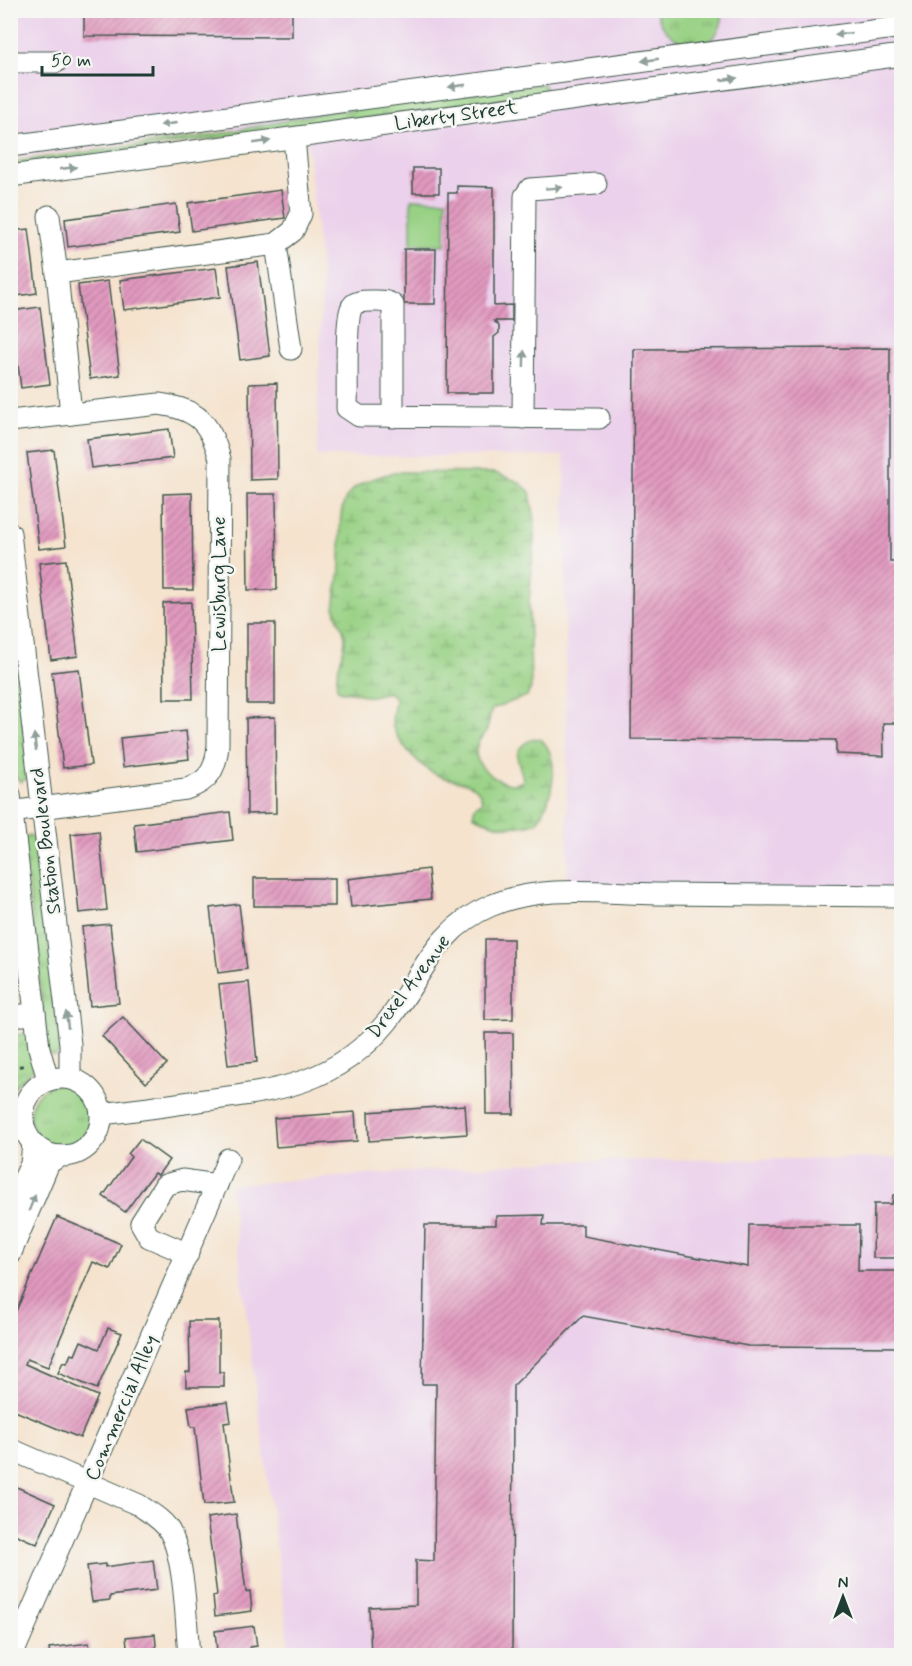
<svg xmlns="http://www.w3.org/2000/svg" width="912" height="1666" font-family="Mynerve,sans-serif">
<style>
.built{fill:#ebd1eb}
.grass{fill:url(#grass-tufts);stroke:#5c875c;stroke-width:1.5}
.wetland{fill:url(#wetland-marsh);stroke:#5c875c;stroke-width:1.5}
.park{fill:url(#park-crowns);stroke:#5c875c;stroke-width:1.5}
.pitch{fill:#98d184;stroke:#5c875c;stroke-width:1.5}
.building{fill:url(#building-hatch)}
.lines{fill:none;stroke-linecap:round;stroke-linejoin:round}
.minor-casing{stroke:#3f564b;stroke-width:23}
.path{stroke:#3f564b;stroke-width:3;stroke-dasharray:4.5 4.5;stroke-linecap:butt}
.minor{stroke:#fff;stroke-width:21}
.oneway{fill:#8f9e9a}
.labels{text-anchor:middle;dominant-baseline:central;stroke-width:5;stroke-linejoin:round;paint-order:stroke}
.street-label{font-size:20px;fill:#1f3d34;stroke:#f6f6f2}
</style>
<defs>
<pattern id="grass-tufts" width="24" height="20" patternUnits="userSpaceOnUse" patternTransform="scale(1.5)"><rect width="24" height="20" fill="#98d184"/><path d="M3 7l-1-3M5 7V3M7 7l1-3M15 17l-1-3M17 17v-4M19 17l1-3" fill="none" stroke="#7bab6d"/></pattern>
<pattern id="wetland-marsh" width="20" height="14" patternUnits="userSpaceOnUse" patternTransform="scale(1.5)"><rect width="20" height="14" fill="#98d184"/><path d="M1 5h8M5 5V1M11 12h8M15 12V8" fill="none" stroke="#7bab6d"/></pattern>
<pattern id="park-crowns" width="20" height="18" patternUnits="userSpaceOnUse" patternTransform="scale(1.5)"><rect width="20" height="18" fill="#98d184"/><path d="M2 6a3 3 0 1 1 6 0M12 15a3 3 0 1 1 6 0" fill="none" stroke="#7bab6d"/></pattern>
<pattern id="building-hatch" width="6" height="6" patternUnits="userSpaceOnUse" patternTransform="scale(1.5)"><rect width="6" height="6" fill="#e29ac0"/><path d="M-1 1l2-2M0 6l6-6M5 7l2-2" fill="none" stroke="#b77f9d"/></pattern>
</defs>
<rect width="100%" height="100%" fill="#f6f6f2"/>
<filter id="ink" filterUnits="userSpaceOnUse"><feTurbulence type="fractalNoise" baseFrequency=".0167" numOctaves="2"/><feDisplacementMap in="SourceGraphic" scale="12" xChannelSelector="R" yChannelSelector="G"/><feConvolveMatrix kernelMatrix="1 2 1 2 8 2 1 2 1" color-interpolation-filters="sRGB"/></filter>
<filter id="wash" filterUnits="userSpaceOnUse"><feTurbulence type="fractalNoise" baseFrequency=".008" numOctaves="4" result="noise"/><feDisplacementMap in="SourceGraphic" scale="24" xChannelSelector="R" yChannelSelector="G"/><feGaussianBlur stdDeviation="1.35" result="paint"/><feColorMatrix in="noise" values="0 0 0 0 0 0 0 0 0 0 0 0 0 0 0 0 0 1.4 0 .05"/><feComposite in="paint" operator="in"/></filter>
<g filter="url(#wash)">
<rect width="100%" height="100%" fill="#f5e3ce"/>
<g class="built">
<polygon points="10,11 901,11 901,893 568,887 564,456 317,456 322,282 305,120 11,159"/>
<polygon points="901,1158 901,1655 290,1655 230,1185 554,1161"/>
</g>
<g class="grass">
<path d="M 656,11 L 723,11 C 722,59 666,52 656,11 Z"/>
<polygon points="543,84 546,89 543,91 481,103 11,166 10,162 208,136 329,112"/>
<polygon points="10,616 29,777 21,782 13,775 11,752"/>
<polygon points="30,835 36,841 61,1051 55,1056 48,1054 23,838"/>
<circle cx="61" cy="1115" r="31"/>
</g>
<path class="wetland" d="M 398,472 L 495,473 L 519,482 L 530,492 L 535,522 L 529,604 L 531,688 L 527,696 L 492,709 C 489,716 489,724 486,732 C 484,735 482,737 480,739 C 468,758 485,773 500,781 C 508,784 515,786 523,781 C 523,768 510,756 524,744 C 530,739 534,738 542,740 C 562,761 552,801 537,822 C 515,830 493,827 473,815 L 475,806 L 482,802 C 482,780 452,782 437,775 C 422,768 398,743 393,727 C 390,717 395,709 395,699 L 391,693 C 382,691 375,698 366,696 C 357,694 353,690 342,692 L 337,688 C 334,671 345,655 345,638 C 345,627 335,619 335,608 C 334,594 340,580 340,566 C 342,509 329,486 398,472 Z"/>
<polygon class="park" points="27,1033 33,1069 15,1086 11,1099 11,1036"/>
<polygon class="pitch" points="411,199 446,200 445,245 411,244"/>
<g id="blocks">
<g class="building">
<polygon points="84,10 292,10 292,37 84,36"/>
<rect x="413" y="168" width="26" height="25"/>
<polygon points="457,186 494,187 494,306 512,305 512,321 494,321 499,326 499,333 494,337 494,393 447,393 448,193 457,193"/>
<polygon points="281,190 285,218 192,231 188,203"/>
<polygon points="176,204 180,232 68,247 65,219"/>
<polygon points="29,229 37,293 10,297 10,231"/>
<polygon points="404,249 436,249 435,304 404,304"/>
<polygon points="258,262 270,356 240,360 228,266"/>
<polygon points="216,268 220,297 124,310 120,280"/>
<polygon points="108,281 120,375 90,379 78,285"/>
<polygon points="40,307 50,384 21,388 11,311"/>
<polygon points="890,348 890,562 899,562 896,723 883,723 884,756 836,754 836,740 631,739 634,349"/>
<polygon points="277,383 278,479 250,480 249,384"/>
<polygon points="169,429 173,458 91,468 87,439"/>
<polygon points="54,450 66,546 39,549 27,453"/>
<polygon points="192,493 193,590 164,590 163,494"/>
<polygon points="247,494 276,494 277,590 248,590"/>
<polygon points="66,560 78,656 51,660 39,563"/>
<polygon points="191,602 193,699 164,699 163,603"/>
<rect x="247" y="623" width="28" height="81"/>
<polygon points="79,669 91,765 63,768 52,672"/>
<polygon points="275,717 276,813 247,814 246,718"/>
<polygon points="186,731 189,759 123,767 120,738"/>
<polygon points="230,812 233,840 137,852 134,824"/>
<polygon points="99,831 107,910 79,913 71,834"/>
<polygon points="428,869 431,899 351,907 348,879"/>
<rect x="254" y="878" width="81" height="28"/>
<polygon points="239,904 247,969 218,973 210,908"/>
<polygon points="110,924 119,1003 90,1006 82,927"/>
<polygon points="485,939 513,939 513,1019 485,1020"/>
<polygon points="249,982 257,1062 228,1065 219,985"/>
<polygon points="123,1017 167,1064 146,1083 102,1036"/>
<polygon points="485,1033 513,1033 514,1114 486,1114"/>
<polygon points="465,1105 467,1134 369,1141 368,1112"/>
<polygon points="355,1112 357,1141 276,1147 274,1118"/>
<polygon points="140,1139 169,1160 158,1175 154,1173 125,1212 103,1196 131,1157 128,1154"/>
<polygon points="893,1195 902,1195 902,1258 873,1258 874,1204 892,1204"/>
<polygon points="544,1215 543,1225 583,1225 583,1236 748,1267 749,1225 859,1225 858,1271 902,1271 902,1347 748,1346 583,1316 513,1386 512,1656 371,1656 369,1607 416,1605 416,1560 434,1561 436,1384 422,1384 425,1225 496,1225 496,1216"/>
<polygon points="57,1217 121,1244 110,1269 93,1262 48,1367 27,1359 25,1364 98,1396 80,1438 10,1409 10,1325"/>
<polygon points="189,1321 219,1321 219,1372 224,1372 224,1387 186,1387 186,1372 190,1372"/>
<polygon points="108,1328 122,1333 97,1389 58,1373 63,1362 67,1363 71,1354 75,1355 81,1341 99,1349"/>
<polygon points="228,1402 231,1422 224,1423 234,1502 204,1505 195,1427 191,1427 188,1407"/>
<polygon points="10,1484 55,1504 37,1544 10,1532"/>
<polygon points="236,1514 246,1592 250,1591 252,1611 215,1616 213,1596 217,1595 207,1518"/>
<polygon points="153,1560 157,1590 110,1596 110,1600 92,1602 87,1566 105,1564 105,1567"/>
<polygon points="254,1626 257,1646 250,1647 251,1656 221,1656 221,1651 217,1651 215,1631"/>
<polygon points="155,1634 157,1656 128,1656 126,1637"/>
<polygon points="89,1643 91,1656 50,1656 49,1648"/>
</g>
</g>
</g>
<g filter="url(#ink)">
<use href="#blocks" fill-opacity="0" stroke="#3f564b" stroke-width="1.5"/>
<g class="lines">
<g class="minor-casing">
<g id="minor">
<polyline points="10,62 56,62"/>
<polyline points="10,146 902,27"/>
<polyline points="10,176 902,55"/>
<polyline points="49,216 57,273"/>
<polyline points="276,244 291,349"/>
<polyline points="71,414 57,273 276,244 293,231 301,214 294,138"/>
<path d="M 393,417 L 393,305 C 387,300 379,301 371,301 C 364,301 353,301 351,309 C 345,324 348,388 347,408 L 359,416 L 599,418"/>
<polyline points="523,418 525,196 530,189 596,184"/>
<path d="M 10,421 L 159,404 C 197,409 210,422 220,459 L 218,745 C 216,769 209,782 186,789 L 10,812"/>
<polyline points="10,533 70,1044 70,1078"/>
<polyline points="10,795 39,1048 48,1080"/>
<polyline points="10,1016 35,1014"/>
<circle cx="62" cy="1117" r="39"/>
<path d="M 102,1114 C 136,1110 171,1105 205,1100 C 279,1091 337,1083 387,1022 C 422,978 434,930 490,906 C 540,884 603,893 656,894 C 738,894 820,895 902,896"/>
<polyline points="10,1208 31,1164 33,1143"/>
<polyline points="188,1254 149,1237 141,1223 165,1185 182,1180 217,1185"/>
<polyline points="10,1255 49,1163 60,1156"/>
<path d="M 10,1449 L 139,1505 C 150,1513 164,1520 170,1532 C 185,1560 186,1622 189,1656"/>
<polyline points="12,1656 228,1159"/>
</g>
</g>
<polyline class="path" points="10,1067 23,1066"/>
<use href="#minor" class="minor"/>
</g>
<defs><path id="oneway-solid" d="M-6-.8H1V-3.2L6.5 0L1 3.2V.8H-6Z" transform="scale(1.5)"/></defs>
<g class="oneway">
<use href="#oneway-solid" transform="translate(843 34) rotate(173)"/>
<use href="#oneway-solid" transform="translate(650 60) rotate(172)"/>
<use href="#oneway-solid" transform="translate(729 79) rotate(-8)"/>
<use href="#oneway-solid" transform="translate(457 86) rotate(172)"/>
<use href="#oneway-solid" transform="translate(169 124) rotate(172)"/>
<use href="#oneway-solid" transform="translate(262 142) rotate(-8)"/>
<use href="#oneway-solid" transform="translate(68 168) rotate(-8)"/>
<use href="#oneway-solid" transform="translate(554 188) rotate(-4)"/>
<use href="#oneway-solid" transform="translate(524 359) rotate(-89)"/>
<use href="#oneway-solid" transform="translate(35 742) rotate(-97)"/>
<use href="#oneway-solid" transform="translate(67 1020) rotate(-97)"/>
<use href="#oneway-solid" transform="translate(32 1203) rotate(-68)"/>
</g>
</g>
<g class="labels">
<g class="street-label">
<text transform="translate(456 116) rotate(-8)">Liberty Street</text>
<text transform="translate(219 584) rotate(-90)">Lewisburg Lane</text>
<text transform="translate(46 841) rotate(-97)">Station Boulevard</text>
<text transform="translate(409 987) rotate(-53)">Drexel Avenue</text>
<text transform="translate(122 1408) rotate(-67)">Commercial Alley</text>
</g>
</g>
<rect width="912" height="1666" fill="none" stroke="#f6f6f2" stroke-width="36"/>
<g transform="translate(843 1597)" stroke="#f6f6f2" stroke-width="4.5" paint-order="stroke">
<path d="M0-4.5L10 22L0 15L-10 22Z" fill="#1f3d34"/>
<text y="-9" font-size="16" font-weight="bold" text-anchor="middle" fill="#1f3d34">N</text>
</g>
<path d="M42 66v9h111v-9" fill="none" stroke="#1f3d34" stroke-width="3"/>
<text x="51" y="66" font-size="18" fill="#1f3d34" stroke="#f6f6f2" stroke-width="4.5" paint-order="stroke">50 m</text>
</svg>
